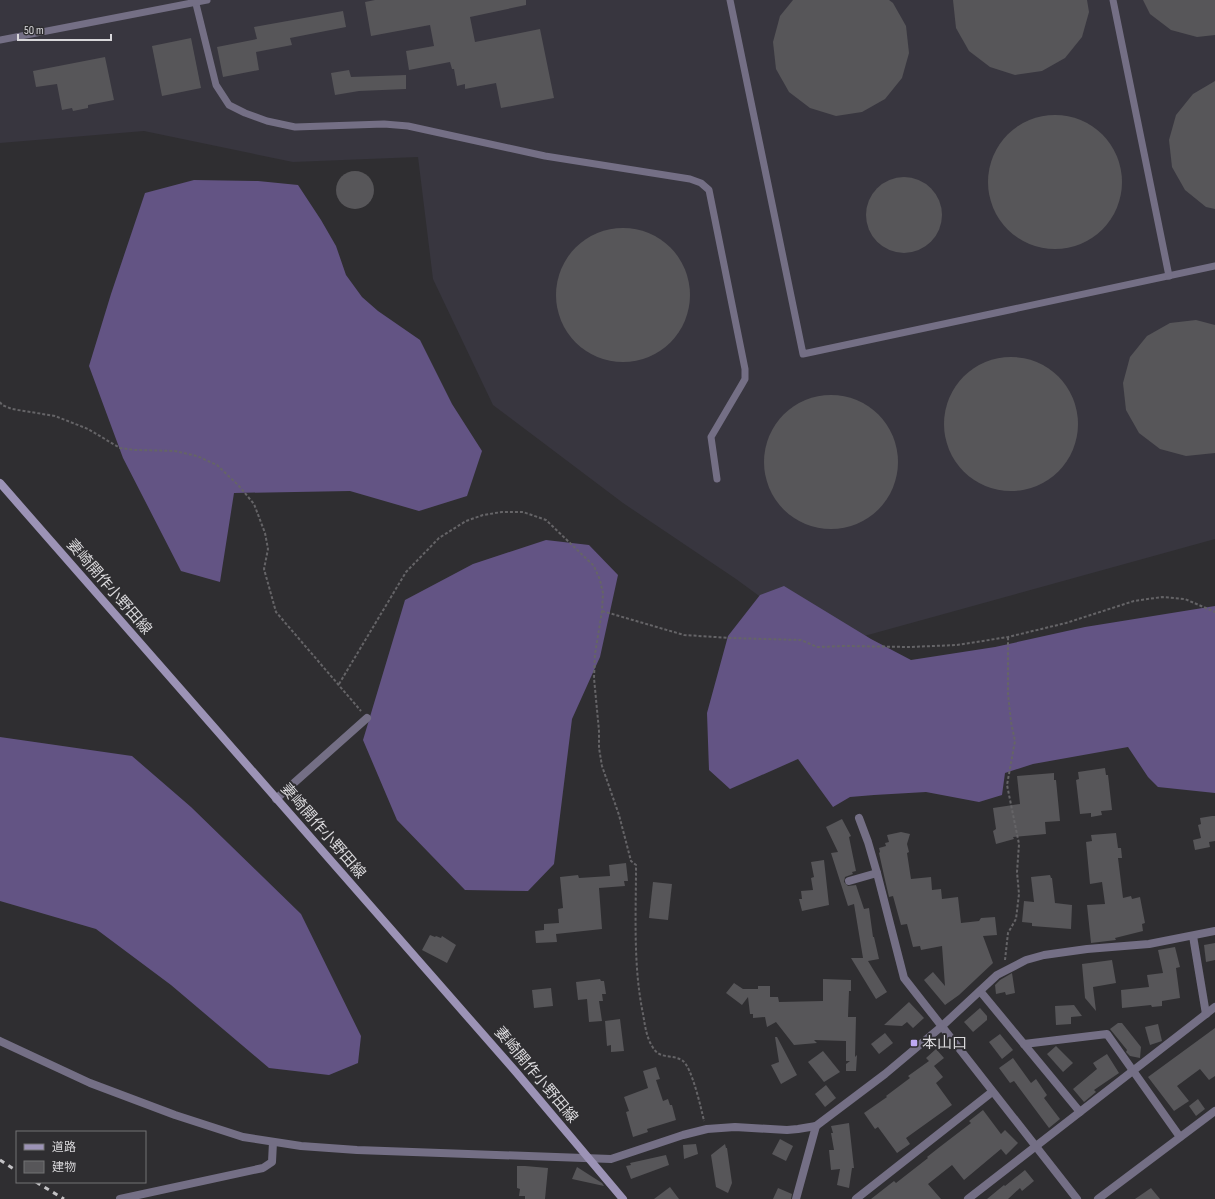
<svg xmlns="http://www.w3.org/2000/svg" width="1215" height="1199" font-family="'Sofia Sans Condensed','Noto Sans JP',sans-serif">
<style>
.built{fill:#38363f}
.forest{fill:#635484}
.building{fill:#575659}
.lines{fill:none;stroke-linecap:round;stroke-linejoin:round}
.path{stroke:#656467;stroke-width:2;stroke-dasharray:3 2;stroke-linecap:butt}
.service{stroke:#746f85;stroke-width:7}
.minor{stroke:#746f85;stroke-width:8}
.tertiary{stroke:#746f85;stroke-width:8}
.secondary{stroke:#9c93b6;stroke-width:8}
.rail{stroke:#c3c2c5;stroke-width:3;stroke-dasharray:5 5;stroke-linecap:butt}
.poi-dot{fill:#bea9f4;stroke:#2f2e31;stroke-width:1.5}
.labels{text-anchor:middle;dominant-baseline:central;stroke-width:4;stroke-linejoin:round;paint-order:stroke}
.street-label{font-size:15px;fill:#d9d8db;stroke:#2f2e31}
.poi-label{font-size:15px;fill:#d9d8db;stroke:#2f2e31;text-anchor:start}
</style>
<rect width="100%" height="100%" fill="#2f2e31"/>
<polygon class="built" points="0,0 1215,0 1215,539 828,646 736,579 623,503 493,405 433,279 418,157 293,162 144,131 0,143"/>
<g class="forest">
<polygon points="194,180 258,181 298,185 321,220 336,246 346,275 362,297 378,311 420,340 452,404 482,451 467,496 419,511 350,491 234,493 220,582 181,571 123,458 89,366 111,294 145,193"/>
<polygon points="546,540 589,545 618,575 600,657 572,719 554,864 528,891 465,890 397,820 363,740 405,600 473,564"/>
<polygon points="784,586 871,639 911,660 995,647 1085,627 1215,606 1215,793 1158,787 1148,777 1128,747 1033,764 1005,773 1002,795 979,802 926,792 874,795 850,797 833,807 798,759 730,789 709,770 707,713 728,636 760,595"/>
<polygon points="0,737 132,756 191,807 301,914 361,1036 358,1063 329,1075 269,1068 171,985 96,929 0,901"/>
</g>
<g class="building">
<polygon points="375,0 526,0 526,5 470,17 475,42 540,29 554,98 501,108 496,83 465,89 465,84 457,86 454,69 452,69 450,62 409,70 406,51 434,46 430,25 371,36 365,2"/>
<polygon points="793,0 889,0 893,3 906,26 909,53 902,78 885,99 862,112 836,116 810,108 789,92 776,69 773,42 780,16"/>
<polygon points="953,0 1087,0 1089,12 1082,37 1065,58 1042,71 1015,75 990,67 969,51 956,28"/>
<polygon points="1143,0 1215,0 1215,35 1197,37 1171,30 1150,14"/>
<polygon points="343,11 346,27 290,38 292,45 256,52 259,70 223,77 217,47 257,39 254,27"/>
<polygon points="191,38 201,88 162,96 152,46"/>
<polygon points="105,57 114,100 88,105 88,108 73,111 72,108 62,110 57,84 36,87 33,71"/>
<polygon points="349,70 351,77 406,75 406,89 359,91 335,95 331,73"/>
<polygon points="1215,81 1215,209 1206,207 1185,190 1172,167 1169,140 1176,115 1193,94"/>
<circle cx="1055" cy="182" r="67"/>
<circle cx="355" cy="190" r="19"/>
<circle cx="904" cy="215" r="38"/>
<circle cx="623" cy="295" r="67"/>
<polygon points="1196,320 1215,325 1215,453 1186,456 1160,449 1139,433 1126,410 1123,383 1130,357 1147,336 1170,323"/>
<circle cx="1011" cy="424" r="67"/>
<circle cx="831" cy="462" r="67"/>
<polygon points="1105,768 1106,775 1108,775 1112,810 1101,811 1102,815 1091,817 1091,813 1080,814 1076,780 1079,779 1078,772"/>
<polygon points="1054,773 1054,780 1056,780 1060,821 1045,822 1046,834 1013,837 1014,839 996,844 993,831 996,829 993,808 1020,804 1017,776"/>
<polygon points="1212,816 1215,816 1215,841 1209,842 1210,847 1195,850 1193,840 1201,838 1198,825 1201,824 1200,818"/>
<polygon points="842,819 851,836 849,837 856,871 852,872 853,874 845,877 844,882 848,886 856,885 864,909 869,908 873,937 874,937 879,959 868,961 887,992 876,999 851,958 863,958 854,904 848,906 831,853 838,852 826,827"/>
<polygon points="901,832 910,834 907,844 909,852 907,853 911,879 931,877 932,890 941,889 942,899 958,897 961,923 979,921 981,918 995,917 997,935 983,936 993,963 959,995 945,1005 924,980 933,972 945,986 942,946 921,950 920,946 913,947 907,924 901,925 893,896 889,897 885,880 879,853 880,852 879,848 886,846 885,843 889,842 887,835"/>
<polygon points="1116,833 1118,848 1121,848 1122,858 1118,858 1123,898 1131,896 1132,899 1140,897 1145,923 1142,924 1143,931 1115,938 1116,940 1091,943 1087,905 1105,904 1102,882 1090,884 1086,842 1092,841 1091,835"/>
<polygon points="824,860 829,905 802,911 799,899 802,899 801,891 813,890 811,878 814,877 811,862"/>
<polygon points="626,863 628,881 624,881 625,886 599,888 602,929 556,934 557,942 536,943 535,931 544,930 544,924 559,923 558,909 563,908 560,877 578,875 579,878 610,876 609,865"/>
<polygon points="1050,875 1051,878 1052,878 1055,903 1072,905 1071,929 1032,926 1032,923 1022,922 1024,901 1034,902 1031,877"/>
<polygon points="653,882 672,884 668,920 649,918"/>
<polygon points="430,935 435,937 436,936 441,938 442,936 456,945 447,963 422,950"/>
<polygon points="1215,943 1215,960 1206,962 1204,945"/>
<polygon points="1175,947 1180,967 1176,968 1180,998 1162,1001 1162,1006 1152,1007 1151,1005 1122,1008 1121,990 1149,987 1147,975 1163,973 1158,950"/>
<polygon points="1112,960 1116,983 1093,987 1096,1011 1085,998 1082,964"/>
<polygon points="1012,973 1015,993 1006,995 1005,992 996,994 995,985 1000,980"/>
<polygon points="600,979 601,981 604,981 606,994 602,994 603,1001 599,1001 602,1021 589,1022 587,999 578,1000 576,982"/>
<polygon points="823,979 851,980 851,991 849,991 848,1017 856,1017 855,1057 857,1055 856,1071 846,1071 846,1064 850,1061 846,1061 846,1041 814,1040 817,1043 794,1045 776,1022 767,1027 765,1017 753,1018 753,1014 750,1014 748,997 742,1005 726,993 734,983 743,989 758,989 758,986 770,986 770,997 778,997 779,1002 823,1001"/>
<polygon points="551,988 553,1006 534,1008 532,990"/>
<polygon points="909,1002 924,1018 913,1028 907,1022 902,1026 884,1025"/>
<polygon points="1074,1005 1082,1016 1071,1017 1071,1024 1056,1025 1055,1006"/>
<polygon points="980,1008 987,1016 987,1020 973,1032 964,1022"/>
<polygon points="620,1019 624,1051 611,1052 611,1045 607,1046 605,1021"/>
<polygon points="1118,1023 1122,1023 1141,1047 1140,1058 1130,1056 1126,1052 1127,1050 1110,1029"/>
<polygon points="1158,1024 1162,1041 1150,1045 1145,1027"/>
<polygon points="1215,1028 1215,1076 1209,1080 1200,1069 1177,1086 1189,1101 1174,1111 1148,1077"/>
<polygon points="885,1033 893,1043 879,1054 871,1044"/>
<polygon points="1000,1034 1013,1050 1002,1059 989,1042"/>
<polygon points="775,1037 777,1037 797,1075 781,1084 771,1065 779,1062"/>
<polygon points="1056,1046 1073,1063 1063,1072 1047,1054"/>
<polygon points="936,1049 944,1058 934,1066 943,1077 936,1083 952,1105 906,1138 910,1144 897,1153 878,1127 875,1129 864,1113 887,1097 886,1096 910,1078 908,1076 929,1061 926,1058"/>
<polygon points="823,1051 840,1072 824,1082 808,1062"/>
<polygon points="1107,1054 1119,1073 1094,1090 1096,1092 1084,1102 1073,1089 1097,1069 1093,1063"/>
<polygon points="1013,1058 1031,1083 1036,1079 1047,1095 1044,1098 1060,1119 1049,1128 1014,1081 1010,1083 999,1068"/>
<polygon points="656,1067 660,1079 656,1080 663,1101 668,1099 670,1105 672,1105 676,1120 647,1129 648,1132 633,1137 626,1112 629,1111 624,1097 648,1088 643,1071"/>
<polygon points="826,1085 836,1098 825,1107 815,1094"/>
<polygon points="1198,1099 1205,1109 1196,1116 1189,1106"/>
<polygon points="983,1110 1001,1134 1005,1130 1018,1143 1006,1155 1001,1149 964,1180 952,1165 928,1184 941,1199 871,1199 894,1181 896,1183 928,1158 927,1157 941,1146 971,1123 969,1121"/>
<polygon points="849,1123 854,1168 852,1168 849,1188 837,1185 840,1169 831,1170 829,1150 834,1150 831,1133 833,1133 831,1126"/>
<polygon points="780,1139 793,1146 786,1161 772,1154"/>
<polygon points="696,1144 698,1154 684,1159 683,1145"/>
<polygon points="725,1144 726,1148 727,1148 732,1183 728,1193 716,1187 711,1155"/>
<polygon points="666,1155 669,1165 631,1179 626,1166 631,1165 630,1163"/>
<polygon points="517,1166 525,1166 548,1168 545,1199 525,1199 525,1196 519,1196 520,1189 517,1188"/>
<polygon points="577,1167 602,1183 604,1186 572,1179"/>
<polygon points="1025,1170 1034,1181 1022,1191 1020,1188 1008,1199 987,1199 1004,1185 1005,1186"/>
<polygon points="670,1187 679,1199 654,1199"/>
<polygon points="778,1188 792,1194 791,1199 773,1199"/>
<polygon points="1151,1188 1160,1199 1135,1199"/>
</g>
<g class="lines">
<g class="path">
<polyline points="0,402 2,405 12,409 55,416 88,429 120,448 135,450 175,451 197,456 217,465 239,486 254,504 265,533 268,549 264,569 276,612 361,711"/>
<polyline points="602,611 684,635 730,638 801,640 817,647 844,646 910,647 957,645 1008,637 1066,623 1134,601 1162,597 1185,599 1215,612"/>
<path d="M 339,684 L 406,572 L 439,538 L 466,521 L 483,515 L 502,512 L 523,512 L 546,520 L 594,566 L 600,580 L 603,593 L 602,611 L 595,654 L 594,678 L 599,731 L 599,748 L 602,766 L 619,815 L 631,861 L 636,865 C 636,915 633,965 643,1014 C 645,1025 646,1036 652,1046 C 660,1061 672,1053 683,1061 C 692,1068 701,1108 704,1121"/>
<polyline points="1005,960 1008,933 1016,919 1019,894 1017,872 1019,844 1007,785 1015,741 1011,722 1008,694 1008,637"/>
</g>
<g class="service">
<polyline points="195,0 216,85 229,105 245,113 267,121 295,127 384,124 408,126 545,156 690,179 701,183 709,190 745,369 745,379 741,386 711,437 717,479"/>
<polyline points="730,0 803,354 1215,266"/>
<polyline points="1113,0 1169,276"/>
<polyline points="0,40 207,0"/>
</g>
<g class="minor">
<polyline points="276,799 367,718"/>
<polyline points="859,818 868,842 877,873 904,978 1077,1199"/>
<polyline points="849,881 877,873"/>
<polyline points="1193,936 1206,1014"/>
<polyline points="980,991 1080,1112"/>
<polyline points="941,1027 997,975 1026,960 1044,955 1087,949 1149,944 1215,931"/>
<polyline points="1024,1044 1107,1034 1180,1137"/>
<polyline points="120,1199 263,1168 272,1162 273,1142"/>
<polyline points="796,1199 816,1126"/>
<polyline points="856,1199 992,1092"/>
<polyline points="968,1199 1215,1007"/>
<polyline points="1098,1199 1215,1111"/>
</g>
<polyline class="tertiary" points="0,1041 90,1083 175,1115 243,1137 301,1146 357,1150 611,1159 683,1135 707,1129 735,1127 787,1130 798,1129 816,1126 885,1074 941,1027"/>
<polyline class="secondary" points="0,483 516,1072 623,1199"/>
<g class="rail">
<polyline points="0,1160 17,1171"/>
<polyline points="36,1182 64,1199"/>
</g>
</g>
<rect class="poi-dot" x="910" y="1039" width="8" height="8" rx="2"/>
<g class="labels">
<g class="street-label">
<text transform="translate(109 587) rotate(49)">妻崎開作小野田線</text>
<text transform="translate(323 831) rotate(49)">妻崎開作小野田線</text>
<text transform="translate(536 1075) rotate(50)">妻崎開作小野田線</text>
</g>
<g class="poi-label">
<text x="922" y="1043">本山口</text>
</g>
</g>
<rect x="16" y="1131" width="130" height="52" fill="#2f2e31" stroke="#737275"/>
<rect x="24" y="1144" width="20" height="6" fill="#9c93b6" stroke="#737275"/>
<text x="52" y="1151" font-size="12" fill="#d9d8db">道路</text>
<rect x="24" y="1161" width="20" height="12" fill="#575659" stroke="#737275"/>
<text x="52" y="1171" font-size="12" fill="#d9d8db">建物</text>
<path d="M18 34v6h93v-6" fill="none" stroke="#d9d8db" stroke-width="2"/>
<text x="24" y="34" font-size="12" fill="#d9d8db" stroke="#2f2e31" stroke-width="3" paint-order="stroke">50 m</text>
</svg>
